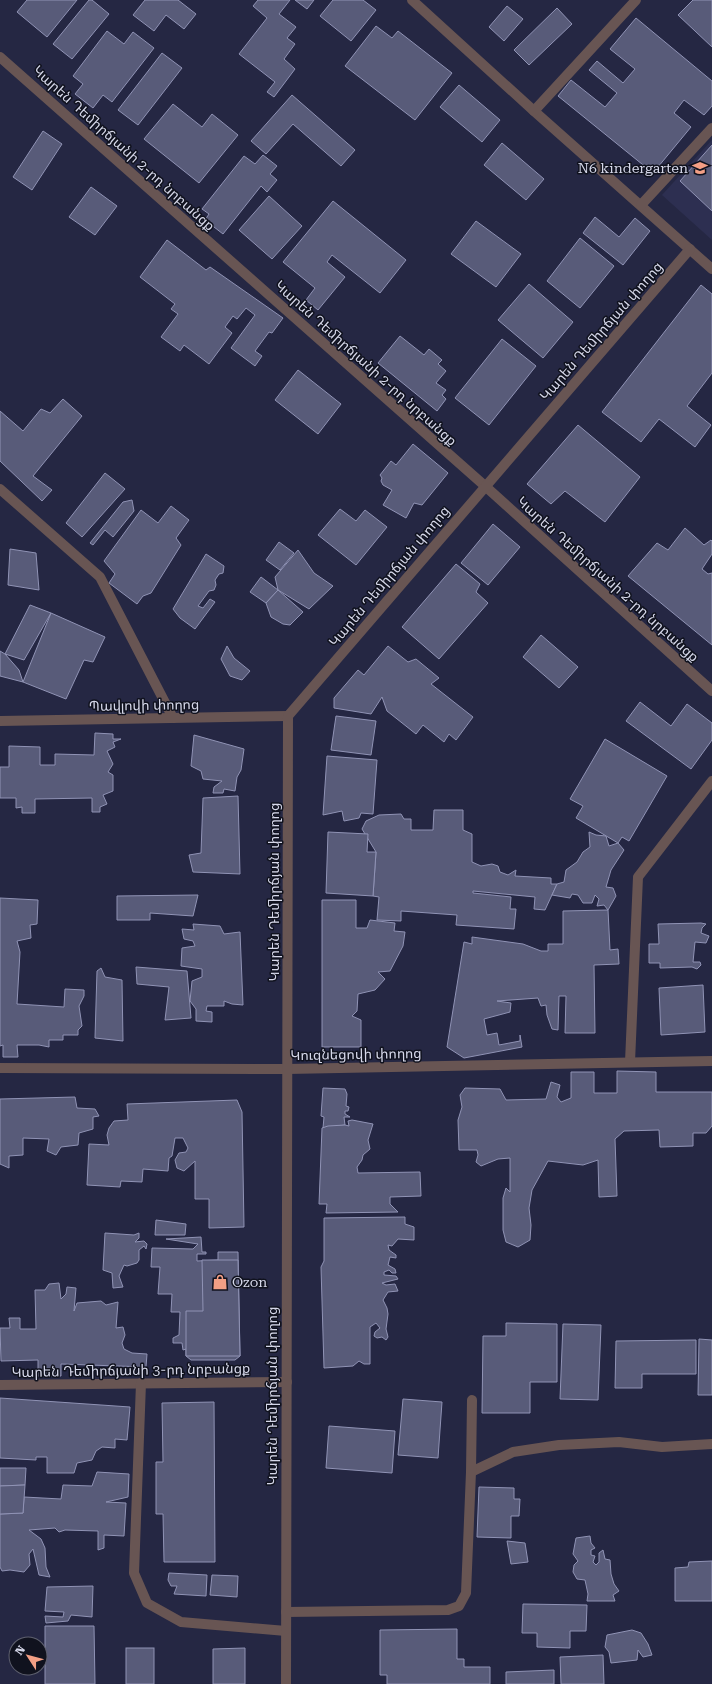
<svg xmlns="http://www.w3.org/2000/svg" width="712" height="1684" font-family="'Roboto Serif','Noto Sans Armenian',serif">
<style>
.built{fill:#2d2f51}
.building{fill:#585b79;stroke:#9093b5}
.lines{fill:none;stroke-linecap:round;stroke-linejoin:round}
.lane{stroke:#685553;stroke-width:10}
.street{stroke:#685553;stroke-width:10}
.labels{text-anchor:middle;dominant-baseline:central;stroke-width:3;stroke-linejoin:round;paint-order:stroke}
.street-label{font-size:14px;fill:#d5d7e9;stroke:#10121e}
.poi-label{font-size:14px;fill:#d5d7e9;stroke:#10121e;text-anchor:end}
</style>
<rect width="100%" height="100%" fill="#252743"/>
<polygon class="built" points="712,140 712,240 662,195"/>
<g class="building">
<polygon points="27,0 77,0 47,37 17,12"/>
<polygon points="89,0 92,0 109,14 72,59 53,44"/>
<polygon points="145,0 178,0 196,14 184,29 166,15 154,31 133,15"/>
<polygon points="258,0 290,0 279,14 296,27 287,38 295,44 284,59 295,69 274,97 267,92 275,82 239,54 267,18 253,6"/>
<polygon points="295,0 314,0 307,9"/>
<polygon points="333,0 363,0 376,10 351,41 320,16"/>
<polygon points="693,0 712,0 712,47 678,15"/>
<polygon points="507,6 523,19 504,41 489,27"/>
<polygon points="557,8 572,24 529,65 514,50"/>
<polygon points="636,18 712,81 712,106 704,115 684,100 674,113 691,127 653,173 558,96 571,80 605,107 617,93 589,70 597,61 623,83 635,69 610,49"/>
<polygon points="376,26 392,38 398,31 452,73 415,120 345,66"/>
<polygon points="107,31 124,44 133,32 154,48 112,102 103,95 93,108 75,94 83,84 73,76"/>
<polygon points="162,53 182,68 138,125 118,110"/>
<polygon points="459,85 500,120 482,142 440,107"/>
<polygon points="292,95 355,150 341,166 293,124 266,154 251,141"/>
<polygon points="173,104 202,127 212,114 238,135 199,183 144,139"/>
<polygon points="43,131 62,144 32,190 13,177"/>
<polygon points="502,143 544,179 526,200 484,165"/>
<polygon points="712,145 712,211 680,181"/>
<polygon points="263,155 277,166 270,174 277,180 267,192 261,186 223,234 205,220 209,214 202,209 244,156 255,164"/>
<polygon points="91,187 117,206 95,235 69,217"/>
<polygon points="269,196 302,226 272,259 239,230"/>
<polygon points="333,201 406,260 380,293 332,255 327,262 345,277 318,310 306,300 315,288 283,262"/>
<polygon points="595,217 619,237 635,218 650,231 623,265 583,233"/>
<polygon points="476,221 521,254 496,287 451,254"/>
<polygon points="580,238 614,266 580,308 547,281"/>
<polygon points="167,240 206,270 210,267 283,318 272,333 269,332 255,351 262,356 255,366 231,348 255,315 246,308 237,319 233,316 225,327 232,333 209,364 184,345 180,351 161,337 178,314 171,309 175,304 140,277"/>
<polygon points="529,284 573,322 543,358 498,320"/>
<polygon points="701,285 712,294 712,373 687,406 711,425 695,447 659,419 641,442 602,412"/>
<polygon points="400,336 424,355 429,349 442,360 438,364 446,371 436,383 446,390 442,395 446,399 437,411 378,363"/>
<polygon points="502,339 536,366 489,425 455,398"/>
<polygon points="298,370 341,404 318,434 275,400"/>
<polygon points="63,399 82,416 33,476 52,490 42,501 0,461 0,411 23,431 41,409 50,413"/>
<polygon points="578,425 640,477 605,522 565,491 551,504 527,484"/>
<polygon points="413,444 448,473 422,505 414,503 406,518 383,505 392,490 383,485 381,481 382,478 380,475 391,461 396,465"/>
<polygon points="105,473 125,489 82,537 66,523"/>
<polygon points="132,500 134,511 113,537 105,530 93,545 90,543 123,502"/>
<polygon points="171,506 189,520 176,538 181,545 151,593 143,596 137,604 109,583 115,574 104,561 141,510 158,523"/>
<polygon points="340,509 356,521 365,510 387,527 356,565 318,535"/>
<polygon points="493,524 520,547 488,585 461,563"/>
<polygon points="685,528 704,545 711,540 712,541 712,554 702,569 708,574 712,573 712,645 628,576 657,543 668,550"/>
<polygon points="279,542 294,553 280,570 266,560"/>
<polygon points="10,549 36,553 39,590 8,585"/>
<polygon points="298,550 314,573 333,586 309,609 278,590 275,577"/>
<polygon points="206,554 224,566 223,573 219,574 215,580 216,585 214,590 209,591 198,606 203,608 210,599 215,602 195,629 180,618 173,609"/>
<polygon points="456,564 480,584 476,592 488,603 439,659 402,627"/>
<polygon points="261,577 278,590 266,603 250,592"/>
<polygon points="278,590 303,612 290,625 283,624 271,617 266,603"/>
<polygon points="30,605 51,613 24,660 5,654"/>
<polygon points="51,613 105,637 93,662 84,660 66,699 23,682"/>
<polygon points="541,635 578,667 559,688 523,657"/>
<polygon points="227,646 234,658 250,671 242,680 230,676 221,659"/>
<polygon points="388,646 408,662 416,659 439,678 431,684 473,717 456,740 449,734 444,742 423,725 416,734 387,711 382,697 371,714 334,708 334,698 358,670 364,675"/>
<polygon points="0,651 5,654 19,670 23,682 0,676"/>
<polygon points="640,702 671,726 687,704 712,723 712,740 691,769 626,721"/>
<polygon points="336,716 376,721 371,755 331,750"/>
<polygon points="95,733 113,734 113,739 121,739 113,742 115,747 107,751 113,764 108,772 113,775 113,791 103,795 107,804 100,807 100,812 92,812 92,798 35,799 35,813 22,813 22,807 16,808 16,798 0,798 0,767 9,767 9,746 40,747 40,765 55,765 55,754 94,755"/>
<polygon points="194,735 244,749 241,770 237,777 235,791 224,789 223,793 213,793 214,787 222,781 203,779 201,771 191,766"/>
<polygon points="605,739 667,776 629,841 622,837 618,843 576,818 583,806 570,799"/>
<polygon points="327,756 377,760 373,814 361,813 359,818 344,821 342,811 323,815"/>
<polygon points="238,796 240,874 193,872 189,855 201,853 203,798"/>
<polygon points="434,810 463,810 463,830 472,834 472,862 481,866 492,864 498,866 500,872 508,875 516,870 515,876 551,878 551,884 557,884 545,910 534,909 535,897 473,891 473,893 511,897 510,909 516,909 514,929 456,925 457,915 401,911 401,921 377,920 379,897 373,896 376,852 362,829 366,821 379,815 401,814 404,819 411,819 411,830 433,830"/>
<polygon points="328,832 368,834 367,852 376,852 373,896 326,893"/>
<polygon points="589,832 596,835 606,836 609,846 618,843 624,850 611,870 606,887 613,888 616,896 608,910 604,905 597,906 599,899 595,895 592,903 583,903 578,895 572,894 570,898 552,895 557,884 564,882 566,870 577,862 583,852 590,847"/>
<polygon points="198,895 193,916 150,913 150,920 117,920 117,896"/>
<polygon points="0,898 38,900 37,924 30,925 31,938 17,941 20,952 17,1004 64,1007 65,989 84,990 84,996 79,1006 82,1026 78,1030 78,1035 63,1035 63,1040 49,1040 49,1047 39,1045 17,1045 18,1057 3,1057 3,1045 0,1046"/>
<polygon points="322,900 356,900 356,928 367,928 370,920 395,923 394,931 405,932 403,946 390,971 378,972 385,979 375,990 358,994 357,1011 352,1016 361,1020 361,1047 322,1047"/>
<polygon points="608,910 610,950 618,949 619,964 594,965 595,1033 565,1033 566,996 559,996 558,1030 552,1029 547,1015 546,1005 541,1006 538,998 497,1001 511,1003 510,1012 484,1019 487,1035 497,1033 499,1045 520,1041 520,1035 522,1047 464,1058 447,1047 464,942 472,944 472,937 523,944 541,951 548,951 548,944 563,944 563,911"/>
<polygon points="701,923 706,924 702,928 701,933 709,936 706,943 695,942 693,962 700,962 701,965 697,969 692,967 660,968 660,963 649,963 649,944 659,944 658,924"/>
<polygon points="193,924 220,926 224,934 240,932 243,1005 232,1004 224,1001 224,1006 207,1006 206,1011 212,1012 212,1022 196,1021 196,1009 190,1001 192,981 202,977 202,969 181,966 182,948 195,946 193,941 184,939 182,929 194,930"/>
<polygon points="136,967 187,971 191,1018 165,1020 169,987 137,984"/>
<polygon points="101,968 105,977 122,980 123,1041 95,1038 97,971"/>
<polygon points="703,985 705,1032 661,1035 659,988"/>
<polygon points="617,1071 656,1072 656,1092 712,1092 712,1126 706,1133 693,1133 693,1146 660,1147 659,1130 624,1131 615,1139 617,1196 599,1197 598,1160 583,1165 548,1161 532,1190 529,1208 531,1225 530,1240 518,1247 506,1242 503,1230 503,1198 506,1188 510,1192 510,1158 498,1159 481,1166 476,1162 478,1155 477,1150 459,1150 458,1120 462,1107 460,1095 465,1088 500,1089 506,1100 546,1099 551,1082 560,1085 557,1097 561,1102 571,1098 571,1072 594,1072 594,1093 617,1093"/>
<polygon points="323,1088 345,1089 347,1094 346,1106 349,1107 348,1111 345,1111 345,1114 350,1117 344,1117 345,1125 323,1128 324,1117 321,1116"/>
<polygon points="75,1097 77,1108 95,1109 99,1116 93,1117 93,1129 79,1133 78,1145 61,1147 56,1155 47,1151 49,1139 23,1138 23,1155 9,1156 9,1168 0,1164 0,1099"/>
<polygon points="237,1100 242,1112 244,1227 209,1228 209,1199 195,1199 195,1161 184,1171 177,1168 175,1160 179,1153 186,1152 188,1148 183,1138 175,1138 172,1156 169,1158 168,1171 143,1169 142,1182 121,1181 120,1187 87,1185 89,1144 109,1145 107,1135 109,1128 114,1121 128,1120 127,1104"/>
<polygon points="352,1120 373,1124 368,1140 370,1149 363,1155 362,1160 357,1167 358,1173 420,1172 421,1196 390,1197 390,1204 398,1212 326,1213 327,1204 319,1204 322,1128 328,1126 345,1125 349,1126 348,1121"/>
<polygon points="405,1217 405,1224 414,1227 414,1240 398,1239 392,1246 388,1245 389,1250 396,1255 396,1258 390,1257 388,1265 395,1269 396,1273 392,1273 389,1270 384,1272 384,1275 396,1276 398,1279 382,1283 386,1285 395,1284 398,1291 388,1292 383,1300 387,1308 388,1314 386,1329 388,1337 386,1340 382,1337 377,1338 374,1336 375,1332 380,1328 376,1323 370,1327 370,1364 364,1364 359,1361 353,1366 324,1368 321,1267 324,1261 324,1218"/>
<polygon points="156,1220 186,1224 185,1235 155,1235"/>
<polygon points="105,1233 134,1235 139,1233 139,1238 135,1242 144,1241 147,1244 146,1249 144,1246 139,1250 139,1260 137,1263 127,1266 124,1265 119,1276 123,1287 113,1288 112,1273 103,1270"/>
<polygon points="201,1237 202,1252 206,1252 206,1254 197,1254 197,1261 218,1260 218,1252 238,1252 240,1356 235,1360 191,1360 186,1356 186,1349 183,1350 182,1343 173,1343 173,1338 179,1335 180,1312 171,1312 172,1294 158,1294 160,1267 151,1267 152,1248 193,1249 198,1244 166,1239"/>
<polygon points="202,1260 238,1260 240,1356 186,1356 186,1311 203,1311"/>
<polygon points="59,1283 61,1299 66,1294 67,1287 76,1288 74,1311 77,1303 101,1301 106,1305 118,1302 116,1328 123,1327 125,1335 122,1343 124,1349 132,1353 147,1354 146,1367 61,1364 61,1376 38,1376 38,1360 1,1361 0,1328 10,1328 9,1318 20,1318 20,1329 36,1329 35,1290 45,1290 49,1284"/>
<polygon points="506,1323 557,1324 557,1382 530,1382 530,1413 482,1413 483,1336 506,1336"/>
<polygon points="563,1324 601,1325 598,1400 560,1399"/>
<polygon points="699,1339 712,1340 712,1395 698,1395"/>
<polygon points="696,1340 696,1374 642,1374 642,1388 615,1388 616,1341"/>
<polygon points="0,1398 130,1407 127,1440 115,1439 115,1448 102,1447 96,1451 92,1460 77,1463 74,1473 47,1473 47,1457 36,1457 36,1460 0,1458"/>
<polygon points="403,1399 442,1402 438,1458 398,1455"/>
<polygon points="214,1402 215,1562 164,1562 163,1514 156,1514 156,1462 163,1462 162,1403"/>
<polygon points="329,1426 395,1431 392,1473 326,1468"/>
<polygon points="0,1468 26,1468 25,1485 0,1486"/>
<polygon points="97,1472 129,1474 128,1497 106,1502 126,1503 124,1536 104,1535 104,1548 98,1550 98,1531 65,1530 59,1532 55,1528 29,1530 41,1539 45,1548 46,1567 50,1577 39,1575 33,1549 29,1554 30,1565 24,1572 10,1570 2,1571 0,1567 0,1514 23,1513 24,1497 61,1499 63,1485 92,1486"/>
<polygon points="25,1485 23,1513 0,1514 0,1486"/>
<polygon points="479,1487 514,1488 514,1499 520,1499 519,1516 511,1516 511,1538 477,1537"/>
<polygon points="590,1536 591,1543 595,1548 591,1550 591,1555 595,1556 593,1562 596,1565 599,1562 599,1553 603,1550 605,1559 610,1560 611,1574 614,1584 619,1591 613,1595 615,1601 587,1601 588,1594 585,1580 577,1579 573,1572 574,1565 578,1561 573,1554 576,1538"/>
<polygon points="507,1541 525,1543 528,1562 511,1564"/>
<polygon points="712,1561 712,1601 675,1601 675,1568 688,1567 689,1562"/>
<polygon points="169,1573 207,1575 206,1596 174,1594 177,1586 171,1586 168,1580"/>
<polygon points="212,1575 238,1576 237,1597 210,1595"/>
<polygon points="93,1586 92,1617 71,1615 68,1621 46,1623 45,1616 63,1617 64,1612 45,1611 47,1587"/>
<polygon points="523,1604 587,1605 586,1631 570,1631 570,1648 537,1647 537,1633 522,1633"/>
<polygon points="45,1626 94,1626 95,1684 45,1684"/>
<polygon points="457,1629 457,1659 464,1659 464,1667 490,1667 490,1684 387,1684 387,1675 380,1675 380,1630"/>
<polygon points="632,1630 641,1633 648,1644 652,1655 643,1657 638,1650 637,1660 611,1663 609,1652 605,1647 607,1635"/>
<rect x="126" y="1648" width="28" height="36"/>
<polygon points="245,1648 245,1684 213,1684 213,1649"/>
<polygon points="603,1655 604,1684 561,1684 560,1657"/>
<polygon points="554,1670 554,1684 506,1684 506,1672"/>
</g>
<g class="lines">
<polyline class="lane" points="0,1385 287,1382"/>
<g class="street">
<polyline points="412,0 534,111 712,269"/>
<polyline points="0,57 485,486 712,691"/>
<polyline points="534,111 636,0"/>
<polyline points="641,205 712,128"/>
<polyline points="0,489 100,577 173,718"/>
<polyline points="0,721 288,716"/>
<polyline points="630,1062 638,877 712,781"/>
<polyline points="0,1068 287,1069 712,1061"/>
<polyline points="141,1383 134,1573 147,1603 181,1622 286,1631"/>
<polyline points="471,1472 513,1452 559,1445 619,1442 662,1447 712,1444"/>
<polyline points="286,1612 448,1610 459,1606 466,1593 471,1472 472,1400"/>
<polyline points="286,1684 288,716 690,249"/>
</g>
</g>
<defs>
<g id="school-bare" transform="scale(1.2)"><path d="M0-5L7-2L0 1L-7-2ZM-4 1L0 2.5L4 1V4Q0 6-4 4Z" fill="#f39f85" stroke="#10121e" stroke-width="2.5" paint-order="stroke"/></g>
<g id="shop-bare" transform="scale(1.2)"><path d="M-5-2.5h2.3a2.7 3.5 0 0 1 5.4 0H5L5.5 6h-11ZM-1.5-2.5h3a1.5 2.3 0 0 0-3 0Z" fill="#f39f85" stroke="#10121e" stroke-width="2.5" paint-order="stroke"/></g>
</defs>
<g fill-rule="evenodd">
<use href="#school-bare" x="700" y="168"/>
<use href="#shop-bare" x="220" y="1282"/>
</g>
<g class="labels">
<g class="street-label">
<text transform="translate(124 148) rotate(42)">Կարեն Դեմիրճյանի 2-րդ նրբանցք</text>
<text transform="translate(601 331) rotate(-49)">Կարեն Դեմիրճյան փողոց</text>
<text transform="translate(366 363) rotate(42)">Կարեն Դեմիրճյանի 2-րդ նրբանցք</text>
<text transform="translate(389 576) rotate(-50)">Կարեն Դեմիրճյան փողոց</text>
<text transform="translate(608 579) rotate(42)">Կարեն Դեմիրճյանի 2-րդ նրբանցք</text>
<text transform="translate(144 705) rotate(-1)">Պավլովի փողոց</text>
<text transform="translate(274 892) rotate(-90)">Կարեն Դեմիրճյան փողոց</text>
<text transform="translate(356 1054) rotate(-1)">Կուզնեցովի փողոց</text>
<text transform="translate(131 1370) rotate(-1)">Կարեն Դեմիրճյանի 3-րդ նրբանցք</text>
<text transform="translate(272 1396) rotate(-90)">Կարեն Դեմիրճյան փողոց</text>
</g>
<g class="poi-label">
<text x="688" y="168">N6 kindergarten</text>
<text x="232" y="1282" text-anchor="start">Ozon</text>
</g>
</g>
<g transform="translate(28 1656) rotate(306)"><circle r="19" fill="#10121e" stroke="#5f616f"/>
<path d="M0-3L7 15L0 10L-7 15Z" fill="#f39f85"/>
<text y="-6" font-size="11" font-weight="bold" text-anchor="middle" fill="#d5d7e9">N</text>
</g>
</svg>
